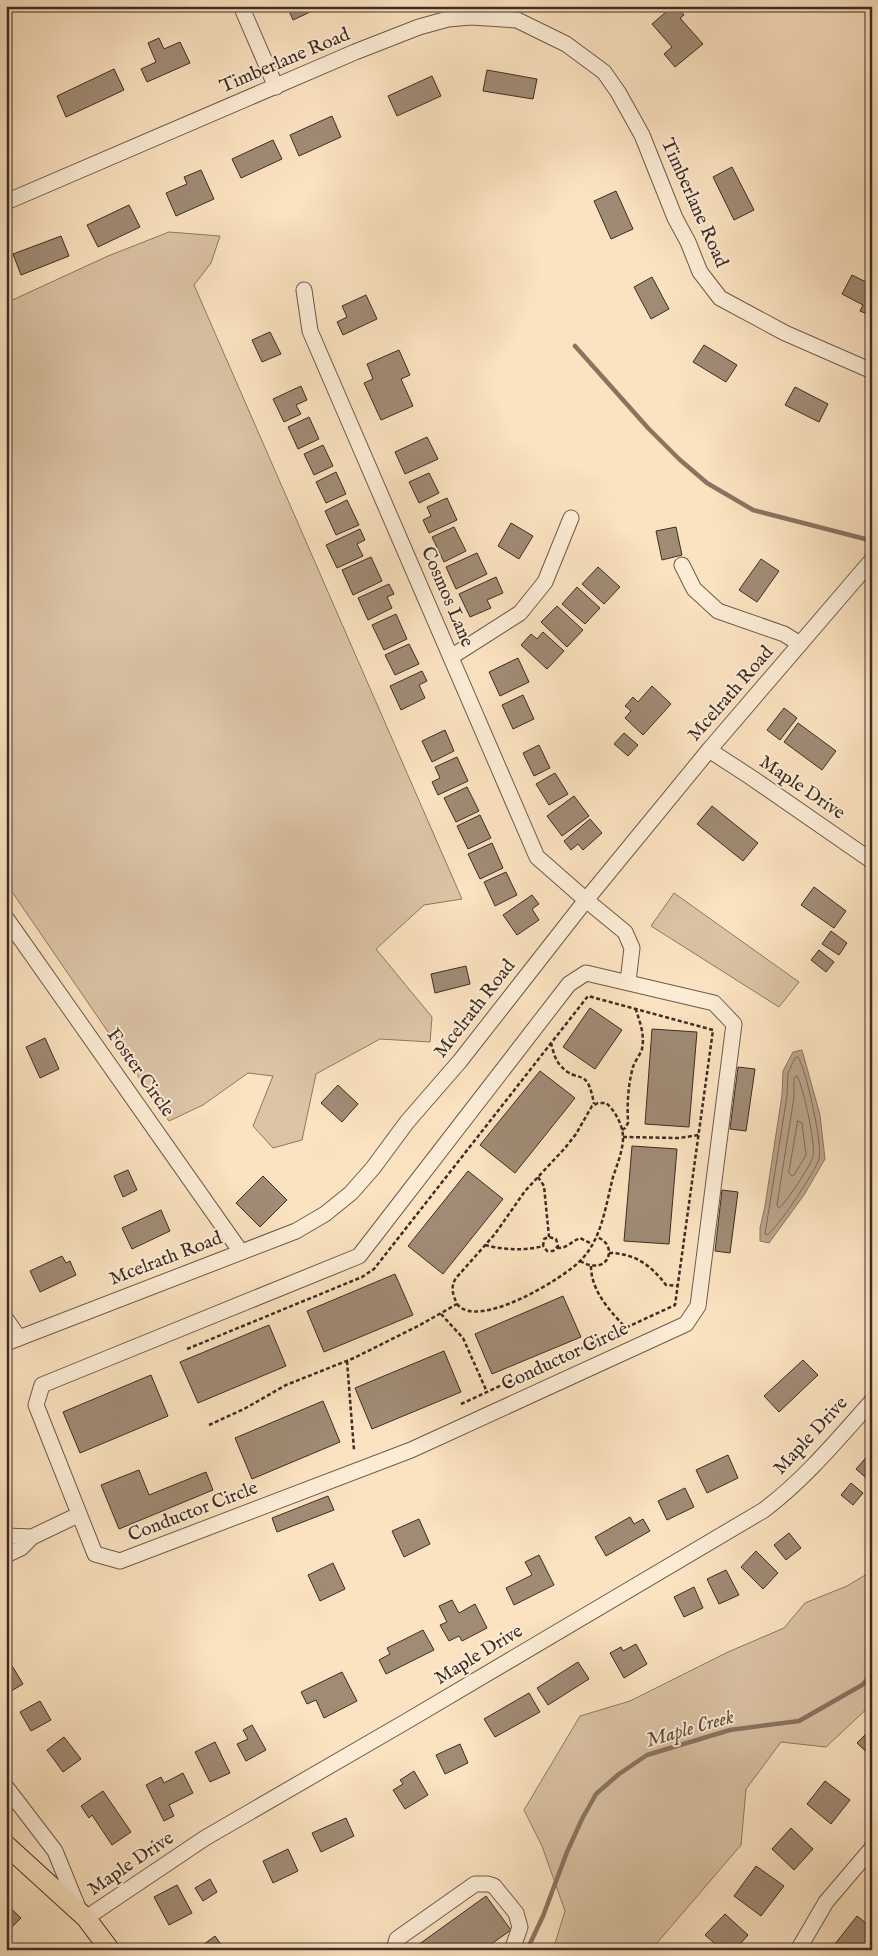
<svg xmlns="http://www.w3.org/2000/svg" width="878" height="1956" font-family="'IM FELL English',serif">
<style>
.green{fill:#dbc3a5;stroke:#8c7864}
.water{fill:#bba48b;stroke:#897462}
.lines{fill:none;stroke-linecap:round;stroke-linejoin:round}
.shore{stroke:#7c6858;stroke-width:1}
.stream{stroke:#897462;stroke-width:4.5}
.building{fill:#a08b75;stroke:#3e2d24}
.minor-casing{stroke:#6d5a4b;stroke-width:17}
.major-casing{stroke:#3e2d24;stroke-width:21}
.path{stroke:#3e2d24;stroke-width:2.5;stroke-dasharray:4 2.5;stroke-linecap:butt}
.minor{stroke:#fcecd6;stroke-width:15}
.major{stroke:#fbe2c0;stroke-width:19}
.labels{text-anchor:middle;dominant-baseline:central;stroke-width:4;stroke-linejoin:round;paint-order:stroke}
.street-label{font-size:19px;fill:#3e2d24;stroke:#fcecd6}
.water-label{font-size:20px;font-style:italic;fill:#5d4b3e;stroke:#fcecd6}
</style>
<rect width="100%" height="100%" fill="#fbe2c0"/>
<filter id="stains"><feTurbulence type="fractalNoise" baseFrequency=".004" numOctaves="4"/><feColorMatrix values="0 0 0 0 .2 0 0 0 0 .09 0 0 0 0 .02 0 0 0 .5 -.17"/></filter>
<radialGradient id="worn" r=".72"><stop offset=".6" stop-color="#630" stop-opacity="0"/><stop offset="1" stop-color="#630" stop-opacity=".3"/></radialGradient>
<g class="green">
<polygon points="169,232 220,236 211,263 194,285 462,899 424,905 376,949 432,1017 430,1042 380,1039 316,1074 302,1140 273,1148 253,1126 273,1076 248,1073 203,1105 169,1121 6,883 6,303 108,256"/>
<polygon points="674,893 799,982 779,1007 651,926"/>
<polygon points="872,1571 872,1704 826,1747 781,1742 746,1789 741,1845 651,1950 553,1950 565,1911 542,1846 524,1810 580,1716 630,1701 728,1652 784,1628 805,1603 847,1586"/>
</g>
<polygon class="water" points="802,1050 820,1115 825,1159 804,1195 769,1243 760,1241 760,1228 765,1206 782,1095 783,1071 793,1052"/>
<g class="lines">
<g class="shore">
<path d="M 798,1057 C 806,1068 823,1146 819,1159 C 815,1172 777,1229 767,1235 L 765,1234 L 787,1096 L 788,1073 L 795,1058 Z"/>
<path d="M 797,1076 C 803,1085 816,1145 813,1156 C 812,1164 785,1204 779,1208 L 777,1205 L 794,1097 L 794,1078 Z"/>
<polygon points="798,1121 802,1123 806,1155 794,1175 792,1176 789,1173"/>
</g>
<g class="stream">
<polyline points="575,346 648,428 679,459 707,483 753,510 869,540"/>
<polyline points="527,1950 543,1916 567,1852 582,1819 596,1794 619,1774 647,1755 730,1730 799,1721 862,1685 872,1675"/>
</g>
</g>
<g class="building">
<polygon points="287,6 323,6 293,20"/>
<polygon points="673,6 677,6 684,15 680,18 703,44 675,67 664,54 672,47 652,24"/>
<polygon points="159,38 164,49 180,42 190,63 147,82 141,69 156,62 148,43"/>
<polygon points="114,69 124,90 66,117 57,96"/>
<polygon points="487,70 537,79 533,99 483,91"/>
<polygon points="432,76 441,96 397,116 388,96"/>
<polygon points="332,116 341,137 299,156 290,135"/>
<polygon points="273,140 282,159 241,178 232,159"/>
<polygon points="732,167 754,210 734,220 713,177"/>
<polygon points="201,170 214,199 176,216 166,193 187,184 184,177"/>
<polygon points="616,191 633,229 611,239 594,201"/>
<polygon points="129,205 140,227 98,247 87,225"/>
<polygon points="61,236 69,256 21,275 13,254"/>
<polygon points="852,275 872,285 872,316 860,311 863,305 842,294"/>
<polygon points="652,277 669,309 651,319 634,287"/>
<polygon points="366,295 377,319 343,335 337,322 347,317 342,306"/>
<polygon points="270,332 281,354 262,362 252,340"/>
<polygon points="704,345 737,365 726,382 693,362"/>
<polygon points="399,350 410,375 401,379 413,406 381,420 364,383 373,379 367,364"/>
<polygon points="301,386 307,400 296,405 301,414 284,422 273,399"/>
<polygon points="795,387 828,404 819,422 785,405"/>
<polygon points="309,417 319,439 298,449 288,427"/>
<polygon points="872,436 872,451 866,448"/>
<polygon points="427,437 438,459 405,474 395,452"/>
<polygon points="323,445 333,466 314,475 304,454"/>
<polygon points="336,472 346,494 326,503 316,482"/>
<polygon points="429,473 439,493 419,503 409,482"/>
<polygon points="447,498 457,520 429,533 423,520 431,516 427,507"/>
<polygon points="347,500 359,525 336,535 325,511"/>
<polygon points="511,523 533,536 519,559 498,546"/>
<polygon points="454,527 466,551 444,562 432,537"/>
<polygon points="676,527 682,555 662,560 656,531"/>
<polygon points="360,529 365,540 357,544 363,556 337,568 326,545"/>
<polygon points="477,553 487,574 456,589 446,567"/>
<polygon points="371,557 382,581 353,595 342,570"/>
<polygon points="761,559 779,571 757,602 739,590"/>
<polygon points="598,567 620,587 604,604 582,584"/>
<polygon points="496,577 503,593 487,600 491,608 470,617 459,594"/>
<polygon points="389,584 394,594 387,597 392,608 368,620 358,598"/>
<polygon points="577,587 600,608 585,624 562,604"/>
<polygon points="557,606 583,630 567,647 541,622"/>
<polygon points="396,614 407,639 384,650 372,625"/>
<polygon points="543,632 564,651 547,669 521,645 531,634 537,639"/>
<polygon points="409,644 419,664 395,675 385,655"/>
<polygon points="518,658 529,682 500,696 489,672"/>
<polygon points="422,671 427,681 419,685 425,698 401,710 390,686"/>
<polygon points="652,686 671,704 643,735 625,718 631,711 625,706 633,697 638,702"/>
<polygon points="523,695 534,719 513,729 502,705"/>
<polygon points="784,708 797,718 780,740 767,730"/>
<polygon points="798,723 836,751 822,770 784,742"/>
<polygon points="445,730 454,751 432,762 422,741"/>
<polygon points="624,733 638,745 628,756 614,744"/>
<polygon points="539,745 550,768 534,776 523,753"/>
<polygon points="457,757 468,781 438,795 432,782 440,778 435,767"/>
<polygon points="555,773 568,794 549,805 536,784"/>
<polygon points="467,787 479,811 456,822 444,798"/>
<polygon points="574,796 589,816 562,836 547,816"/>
<polygon points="712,806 758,843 743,861 697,824"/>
<polygon points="480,815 491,838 468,849 457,826"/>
<polygon points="590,819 602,833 583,850 578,844 571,850 564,841"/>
<polygon points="492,843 503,868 480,879 468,854"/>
<polygon points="506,872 517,895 495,906 484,882"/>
<polygon points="814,887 846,911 834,928 801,905"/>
<polygon points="532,895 539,904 532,909 539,920 517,935 503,915"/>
<polygon points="831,931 847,943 839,955 822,944"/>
<polygon points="819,950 834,962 826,972 811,960"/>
<polygon points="466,966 470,984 435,993 431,974"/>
<polygon points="590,1008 622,1030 595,1069 563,1047"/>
<polygon points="652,1029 697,1032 689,1127 645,1124"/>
<polygon points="45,1038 59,1069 40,1078 26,1047"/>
<polygon points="738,1067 755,1069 746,1131 730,1129"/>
<polygon points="540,1071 575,1098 515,1173 480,1145"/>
<polygon points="338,1085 358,1104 342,1122 321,1103"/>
<polygon points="632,1146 677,1149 669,1244 624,1241"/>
<polygon points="128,1170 137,1190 123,1197 114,1176"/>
<polygon points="468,1171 503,1199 443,1274 408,1246"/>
<polygon points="263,1176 287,1200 260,1227 236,1203"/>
<polygon points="722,1190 738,1192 730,1253 715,1251"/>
<polygon points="161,1210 170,1231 132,1249 122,1228"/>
<polygon points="62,1256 66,1263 70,1261 76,1275 40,1292 30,1271"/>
<polygon points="395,1274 413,1315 324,1352 307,1311"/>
<polygon points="563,1296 581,1337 492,1374 475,1334"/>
<polygon points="269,1325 286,1366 198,1403 180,1362"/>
<polygon points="444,1351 461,1392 372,1429 355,1388"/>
<polygon points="803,1360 818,1375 779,1412 764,1396"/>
<polygon points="151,1375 168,1416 80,1453 63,1412"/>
<polygon points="323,1401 340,1442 252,1479 235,1438"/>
<polygon points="872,1451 872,1483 856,1469"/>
<polygon points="728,1455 738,1478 707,1493 696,1470"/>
<polygon points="139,1470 149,1495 206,1472 213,1490 119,1529 101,1485"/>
<polygon points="851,1483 863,1493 853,1505 841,1495"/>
<polygon points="685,1488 694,1507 667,1520 658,1501"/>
<polygon points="328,1496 334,1510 277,1532 272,1518"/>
<polygon points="630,1517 634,1524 643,1519 650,1531 606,1556 595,1537"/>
<polygon points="419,1519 430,1544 404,1557 392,1531"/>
<polygon points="789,1533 801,1548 786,1560 774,1545"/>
<polygon points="756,1551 778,1573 763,1589 741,1567"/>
<polygon points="539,1555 554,1585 514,1605 506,1588 532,1575 525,1562"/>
<polygon points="333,1563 345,1589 320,1601 308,1575"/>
<polygon points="726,1570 739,1595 719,1604 707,1579"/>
<polygon points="694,1587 703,1608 684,1617 674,1597"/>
<polygon points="452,1600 459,1613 475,1604 487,1628 462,1641 459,1636 449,1641 440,1625 447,1622 439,1606"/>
<polygon points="423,1630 434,1650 386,1674 379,1660 390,1654 387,1648"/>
<polygon points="636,1644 647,1664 624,1678 610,1653 621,1647 623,1651"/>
<polygon points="8,1659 23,1684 6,1694 6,1660"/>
<polygon points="578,1662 589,1679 548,1705 537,1688"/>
<polygon points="342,1672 357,1701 324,1718 316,1700 307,1704 301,1692"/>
<polygon points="529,1693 540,1712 495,1737 484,1719"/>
<polygon points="40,1701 51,1720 31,1731 20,1712"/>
<polygon points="252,1725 266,1750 246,1761 237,1744 248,1739 243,1730"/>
<polygon points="872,1728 872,1757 857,1743"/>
<polygon points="64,1737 81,1759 63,1772 47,1750"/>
<polygon points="215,1742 230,1773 210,1782 195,1752"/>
<polygon points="460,1744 468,1763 445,1774 436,1755"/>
<polygon points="414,1771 428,1795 405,1809 393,1790 403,1784 400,1780"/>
<polygon points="183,1773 193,1793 169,1805 174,1816 164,1821 146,1785 161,1777 164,1783"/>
<polygon points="825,1781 850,1800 831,1824 807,1804"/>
<polygon points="103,1791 131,1832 112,1845 92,1815 89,1818 81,1806"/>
<polygon points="346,1818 354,1836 321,1852 312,1833"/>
<polygon points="791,1828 813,1849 794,1870 772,1849"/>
<polygon points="288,1849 298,1871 273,1883 263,1861"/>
<polygon points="756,1866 784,1886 761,1916 734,1896"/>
<polygon points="210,1879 217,1892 203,1901 195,1888"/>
<polygon points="177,1885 192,1913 169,1925 154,1897"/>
<polygon points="486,1896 511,1930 483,1950 411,1950"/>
<polygon points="6,1904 21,1918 6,1933"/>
<polygon points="725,1914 748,1935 735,1950 722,1950 705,1935"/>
<polygon points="857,1916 872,1928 872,1950 842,1950 835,1944"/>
<polygon points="215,1936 225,1950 196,1950"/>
</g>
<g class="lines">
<g class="minor-casing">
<g id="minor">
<polyline points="241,6 276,87"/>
<polyline points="6,202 355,52 419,27 448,19 471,17 517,20 566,44 604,72 618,92 642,135 675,218 688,242 700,272 720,298 785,333 872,371"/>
<polyline points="304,290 310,331 537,857 586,900 625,932 632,948 628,981"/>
<polyline points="682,565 694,589 718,611 784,634 800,644"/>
<polyline points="451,657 520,613 545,582 571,518"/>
<polyline points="709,750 752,778 872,861"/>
<polyline points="6,918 241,1252"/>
<polygon points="586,973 714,1003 734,1024 698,1306 686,1324 411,1450 120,1561 95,1554 36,1405 42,1385 359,1256 569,984"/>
<polyline points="6,1319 19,1338"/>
<polyline points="6,1343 296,1231 325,1214 351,1193 373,1168 407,1122 460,1061 586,900 709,750 872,560"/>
<polyline points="6,1536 32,1537 21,1548 6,1555"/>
<polyline points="32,1537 78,1515"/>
<polyline points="6,1787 55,1851 79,1910"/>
<path d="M 86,1918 L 205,1838 L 407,1721 L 764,1510 C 805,1479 838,1439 872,1401"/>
<polyline points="394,1950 397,1939 475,1884 488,1884 494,1886 516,1913 520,1927 512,1950"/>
<polyline points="798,1950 826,1902 872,1848"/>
</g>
</g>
<g class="major-casing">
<polyline id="major" points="6,1845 86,1918 110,1950"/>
</g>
<g class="path">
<path d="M 551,1043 C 553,1050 555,1060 560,1065 C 578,1086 587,1064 594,1104"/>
<path d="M 622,1130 L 625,1128 L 628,1123 C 627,1104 628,1085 633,1067 C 635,1061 640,1055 642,1049 C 645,1036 640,1022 636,1010"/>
<polyline points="623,1137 679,1138 699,1135"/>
<polyline points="538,1177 544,1186 549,1237"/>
<path d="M 485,1245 C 504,1250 524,1251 543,1246 L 544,1239 L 549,1237 L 556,1239 L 558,1246 L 553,1251 L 547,1251 L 543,1246"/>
<path d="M 557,1248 C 566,1249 572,1241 580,1238 L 592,1244"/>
<path d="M 609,1253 C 634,1253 651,1265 666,1285 L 678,1286"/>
<path d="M 580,1261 C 610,1278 619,1243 596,1237"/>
<path d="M 591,1266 C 591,1291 610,1311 626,1328"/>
<polyline points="441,1314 463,1338 487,1392"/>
<polyline points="187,1349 362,1277 374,1269 588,996 713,1030 675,1305 461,1404"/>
<polyline points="347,1361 354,1450"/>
<path d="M 209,1425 L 244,1409 L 286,1385 L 354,1358 L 420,1325 L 457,1304 C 453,1295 450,1287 456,1278 L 495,1234 L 525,1191 L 565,1148 L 576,1134 L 592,1106 L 598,1103 L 606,1103 C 616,1111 624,1128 623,1140 C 622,1153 617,1165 613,1177 C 606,1204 602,1238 582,1259 C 565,1278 477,1331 457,1304"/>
</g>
<use href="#minor" class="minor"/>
<use href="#major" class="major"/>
</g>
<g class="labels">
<g class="street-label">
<text transform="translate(285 61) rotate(-23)">Timberlane Road</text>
<text transform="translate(694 203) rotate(66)">Timberlane Road</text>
<text transform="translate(447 597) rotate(67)">Cosmos Lane</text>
<text transform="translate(731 694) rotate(-49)">Mcelrath Road</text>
<text transform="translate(802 788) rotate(34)">Maple Drive</text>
<text transform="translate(475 1009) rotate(-52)">Mcelrath Road</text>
<text transform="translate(140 1073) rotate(55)">Foster Circle</text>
<text transform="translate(166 1259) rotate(-21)">Mcelrath Road</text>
<text transform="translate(565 1357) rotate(-25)">Conductor Circle</text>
<text transform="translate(811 1436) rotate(-47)">Maple Drive</text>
<text transform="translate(193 1512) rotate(-21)">Conductor Circle</text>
<text transform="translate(479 1655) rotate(-31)">Maple Drive</text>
<text transform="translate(131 1864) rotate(-34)">Maple Drive</text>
</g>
<g class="water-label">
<text transform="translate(690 1729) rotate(-16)">Maple Creek</text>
</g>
</g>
<rect width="878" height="1956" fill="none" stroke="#fbe2c0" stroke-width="25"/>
<rect x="8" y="8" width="863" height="1941" fill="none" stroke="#3e2d24" stroke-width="2.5"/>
<rect x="12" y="12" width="853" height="1931" fill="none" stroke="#3e2d24"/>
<rect width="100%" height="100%" filter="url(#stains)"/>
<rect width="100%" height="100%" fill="url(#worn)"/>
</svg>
